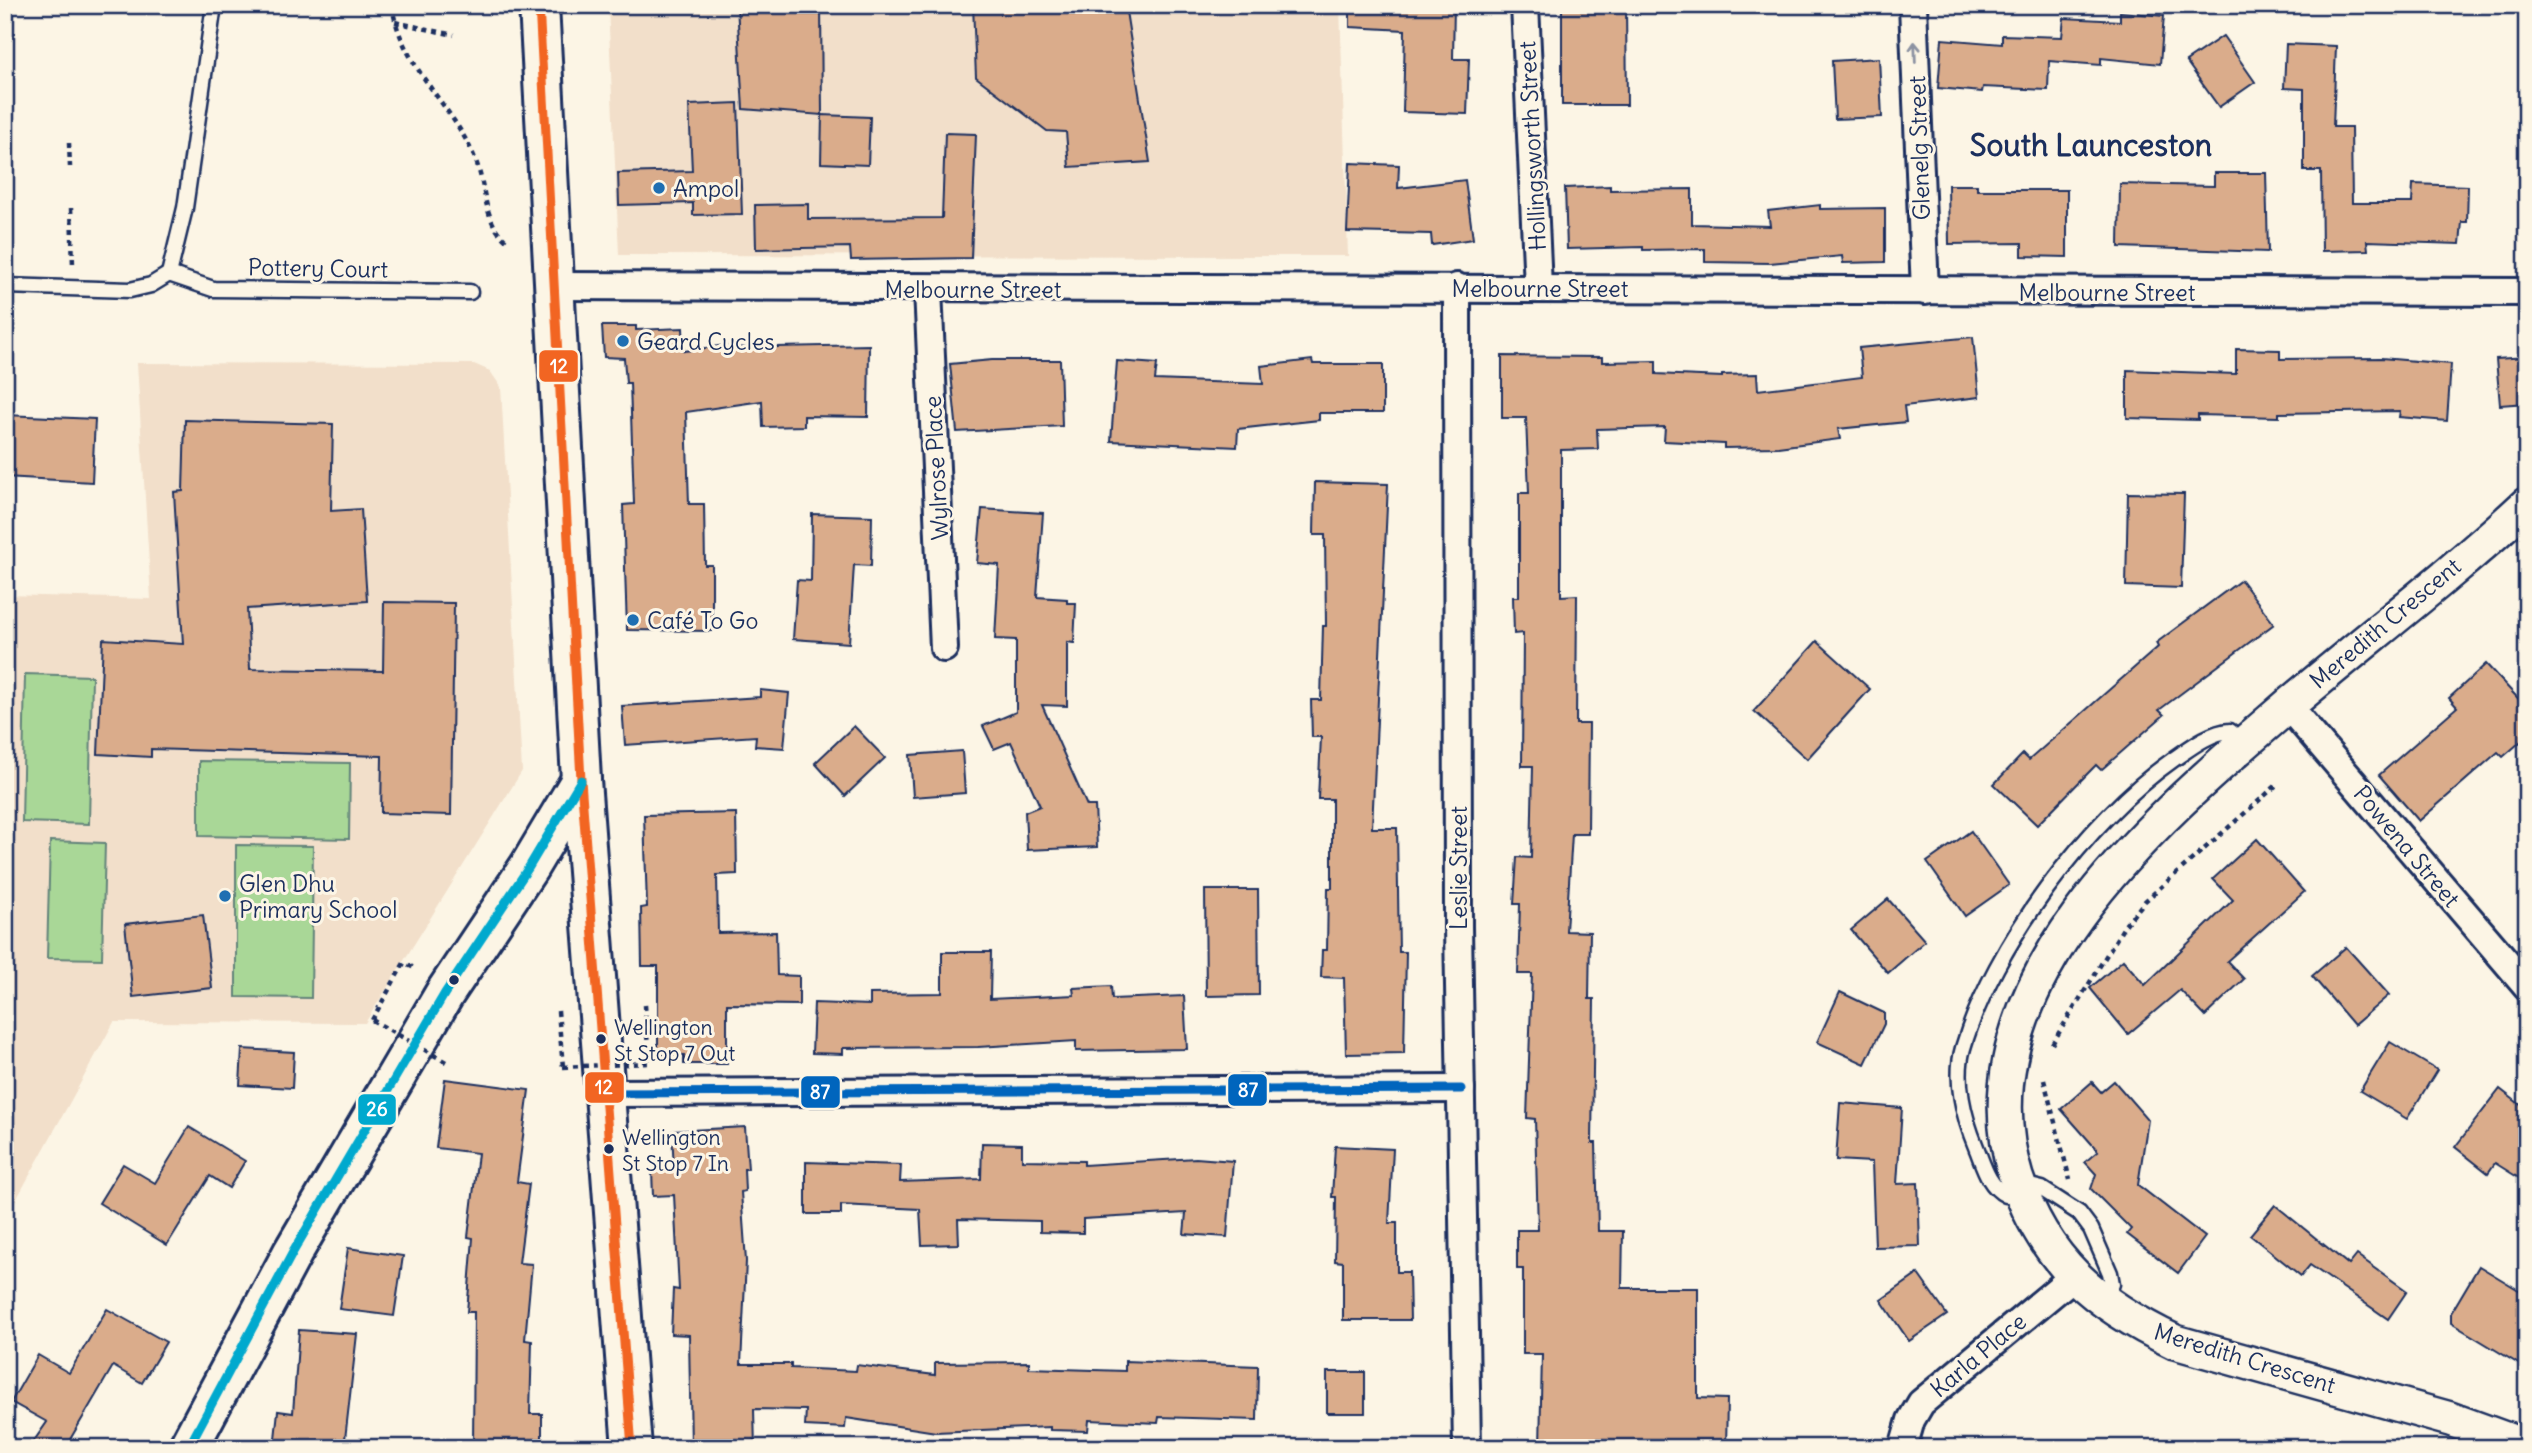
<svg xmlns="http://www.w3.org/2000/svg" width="2532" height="1453" font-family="Delius,sans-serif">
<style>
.built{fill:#f2dfca}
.green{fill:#a9d797;stroke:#62837a;stroke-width:2}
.building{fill:#daac8b;stroke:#1b2f5e;stroke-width:2}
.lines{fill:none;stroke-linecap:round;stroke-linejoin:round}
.service-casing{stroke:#1b2f5e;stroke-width:19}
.minor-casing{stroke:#1b2f5e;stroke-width:32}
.tertiary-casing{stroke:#1b2f5e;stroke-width:38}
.secondary-casing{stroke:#1b2f5e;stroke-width:44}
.path{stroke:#1b2f5e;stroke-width:4.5;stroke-dasharray:5 5;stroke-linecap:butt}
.service{stroke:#fcf5e5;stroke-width:14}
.minor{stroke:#fcf5e5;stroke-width:26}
.tertiary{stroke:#fcf5e5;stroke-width:33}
.secondary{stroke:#fcf5e5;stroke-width:38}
.path-bridge{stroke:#1b2f5e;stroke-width:4.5;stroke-dasharray:5 5;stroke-linecap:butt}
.bus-1-casing{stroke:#fcf5e5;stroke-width:14}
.bus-2-casing{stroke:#fcf5e5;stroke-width:14}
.bus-3-casing{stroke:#fcf5e5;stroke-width:14}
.bus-1{stroke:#f26522;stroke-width:9}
.bus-2{stroke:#0065bd;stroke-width:9}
.bus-3{stroke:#00a9ce;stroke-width:9}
.oneway{stroke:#8c92a2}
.poi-dot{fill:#1f6fb2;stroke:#fcf5e5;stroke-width:2.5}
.bus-dot{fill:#1b2f5e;stroke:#fcf5e5;stroke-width:2.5}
.labels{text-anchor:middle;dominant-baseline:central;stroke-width:6;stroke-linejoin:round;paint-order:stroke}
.bus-label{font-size:21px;fill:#1b2f5e;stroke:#fcf5e5;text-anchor:start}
.street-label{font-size:23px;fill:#1b2f5e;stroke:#fcf5e5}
.poi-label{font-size:23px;fill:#1b2f5e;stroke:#fcf5e5;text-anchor:start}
.district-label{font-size:30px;font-weight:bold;fill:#1b2f5e;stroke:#fcf5e5}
.line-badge{stroke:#fcf5e5;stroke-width:2.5}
.badge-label{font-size:19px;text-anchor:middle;font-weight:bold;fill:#fff}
</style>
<rect width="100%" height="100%" fill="#fcf5e5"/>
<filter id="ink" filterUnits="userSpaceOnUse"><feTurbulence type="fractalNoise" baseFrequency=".0143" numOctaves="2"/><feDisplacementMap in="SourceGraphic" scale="14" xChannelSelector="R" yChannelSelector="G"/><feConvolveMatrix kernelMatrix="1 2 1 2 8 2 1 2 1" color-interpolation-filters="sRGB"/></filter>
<g filter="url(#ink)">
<g class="built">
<polygon points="608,5 1340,5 1348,256 619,255"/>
<polygon points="137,363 474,364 490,371 501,387 522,771 365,1023 114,1022 5,1220 5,595 151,599"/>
</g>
<g class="green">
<polygon points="25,674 92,676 89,824 22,822"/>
<polygon points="199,761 350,763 349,839 199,836"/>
<polygon points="50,841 105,843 102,959 47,958"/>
<polygon points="236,845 313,846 311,998 236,997"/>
</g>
<g class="building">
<polygon points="737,5 821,5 822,115 743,109"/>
<polygon points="973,5 1125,5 1150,162 1069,167 1066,132 1047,131 976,77"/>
<polygon points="1350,5 1454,5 1453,59 1469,59 1467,114 1403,112 1405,30 1350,27"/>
<polygon points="1562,5 1626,5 1627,105 1562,105"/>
<polygon points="2120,12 2164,16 2160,64 2101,58 2101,65 2049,61 2048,90 1983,87 1982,92 1938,88 1942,39 2002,44 2002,35 2062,37 2064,18 2120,21"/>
<polygon points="2223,36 2255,82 2219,107 2186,61"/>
<polygon points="2286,44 2336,46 2333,127 2351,127 2352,203 2412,203 2413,184 2468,186 2467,222 2462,222 2460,244 2367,241 2368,250 2322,251 2321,171 2304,171 2304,89 2284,88"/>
<polygon points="1879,58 1882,117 1835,119 1832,61"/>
<polygon points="738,103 742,214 693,215 693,203 619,205 618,173 692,171 689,105"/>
<polygon points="822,115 870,117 868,165 821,163"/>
<polygon points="945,133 976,134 971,258 851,260 850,247 756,249 755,205 808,204 808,219 942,218"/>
<polygon points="1350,163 1399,165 1398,188 1465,180 1473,239 1432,245 1431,234 1347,232"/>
<polygon points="2214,173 2266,173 2268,252 2119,247 2120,184 2214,186"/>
<polygon points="1948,185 1977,185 1977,190 2067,190 2067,257 2022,256 2022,243 1949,244"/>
<polygon points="1610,186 1610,190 1692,189 1692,224 1770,226 1768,211 1820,205 1820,209 1885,208 1885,262 1843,263 1842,256 1770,263 1705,262 1705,249 1643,250 1643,247 1567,249 1565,188"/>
<polygon points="602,326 636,326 636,330 683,328 684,351 726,345 727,348 869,345 868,417 804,416 804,426 763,427 762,401 686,412 689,504 704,504 705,565 712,565 712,631 627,630 623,505 634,504 630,383 626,383 624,358 604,357"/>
<polygon points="1973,337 1979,397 1904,406 1906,422 1838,429 1840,439 1778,447 1724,448 1724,444 1664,441 1665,427 1597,429 1598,449 1561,450 1561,596 1577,595 1576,724 1589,724 1588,834 1572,834 1566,931 1590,932 1589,999 1594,999 1592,1143 1596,1143 1598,1231 1623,1231 1622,1288 1698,1288 1698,1398 1727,1399 1726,1448 1540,1448 1542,1354 1523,1354 1523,1269 1517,1269 1517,1230 1538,1230 1535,1119 1527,1118 1532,974 1518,974 1520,904 1514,904 1517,857 1531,858 1533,766 1522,766 1523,633 1514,634 1513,597 1519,597 1519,493 1529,493 1526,418 1502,418 1502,356 1602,357 1602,362 1656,361 1656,374 1722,377 1722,375 1757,374 1758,390 1862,377 1859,348"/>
<polygon points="2236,349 2280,350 2280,359 2381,358 2451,364 2447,421 2399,417 2400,411 2279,413 2279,417 2198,415 2198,420 2127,418 2127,370 2236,374"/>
<polygon points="2527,357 2527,403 2500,405 2496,359"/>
<polygon points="992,360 1060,360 1062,426 957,432 950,364"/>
<polygon points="1312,360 1313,364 1383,364 1383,413 1319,413 1319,420 1238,429 1237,447 1111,441 1117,361 1157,364 1155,380 1263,384 1261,366"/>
<polygon points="5,415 95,419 92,482 5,477"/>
<polygon points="185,420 333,424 331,511 361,509 367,601 247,609 250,669 383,671 384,602 454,603 451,815 381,813 382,756 151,749 151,757 98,754 103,639 183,644 174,492 183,491"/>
<polygon points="1315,482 1388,484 1372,828 1397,828 1399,952 1406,952 1404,1053 1346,1054 1344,978 1321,977 1322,950 1327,950 1328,888 1332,888 1332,799 1318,799 1321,737 1312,737 1311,700 1321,700 1323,626 1326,626 1325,535 1314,535"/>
<polygon points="2128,493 2184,494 2181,588 2126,586"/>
<polygon points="982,509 1043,513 1037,597 1067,599 1067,603 1076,603 1074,643 1067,642 1067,706 1042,705 1087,806 1095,806 1097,847 1027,850 1025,812 1040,806 1011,742 994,749 983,726 1016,712 1016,640 995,639 999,565 977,563"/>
<polygon points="812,514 872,516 871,566 854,565 849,643 793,639 797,580 811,581"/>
<polygon points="2241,580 2274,624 2159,710 2164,715 2101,770 2096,765 2037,825 1994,784 2023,754 2029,760 2158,647 2156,643"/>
<polygon points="1817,641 1870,689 1807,759 1754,711"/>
<polygon points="2486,664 2527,708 2527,736 2503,757 2498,752 2419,821 2379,775 2457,707 2449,698"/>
<polygon points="760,690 789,693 784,748 755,746 756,736 625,745 622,706 760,697"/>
<polygon points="854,726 885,758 845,796 815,763"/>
<polygon points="962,751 965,793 913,797 910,755"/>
<polygon points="736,813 737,874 717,875 718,933 776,932 777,975 799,976 799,1005 727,1004 727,1064 684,1064 684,1055 658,1055 658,966 642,966 641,908 647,907 644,815"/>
<polygon points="1971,831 2009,885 1965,916 1927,862"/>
<polygon points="2257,839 2304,892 2227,961 2244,979 2205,1016 2180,990 2128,1034 2090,988 2123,960 2145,985 2233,900 2213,879"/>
<polygon points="1205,890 1258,890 1259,995 1206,996"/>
<polygon points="1888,899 1925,941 1888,973 1851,930"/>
<polygon points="203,915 212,988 133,997 125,924"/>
<polygon points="2346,947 2389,995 2354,1025 2312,976"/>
<polygon points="942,952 991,952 990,999 1074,995 1073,988 1111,986 1112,999 1184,996 1187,1049 1076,1051 1076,1041 978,1047 843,1048 843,1054 812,1053 814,1003 870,1005 870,994 942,993"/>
<polygon points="1840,992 1884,1013 1884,1024 1865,1064 1817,1042"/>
<polygon points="2390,1042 2437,1070 2407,1119 2360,1091"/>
<polygon points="242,1049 294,1052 292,1088 240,1085"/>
<polygon points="445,1079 529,1090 517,1182 529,1184 519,1263 532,1264 525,1340 532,1341 530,1414 542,1414 542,1448 473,1448 474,1312 467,1312 473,1238 468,1237 478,1153 436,1148"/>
<polygon points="2114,1081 2148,1120 2138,1185 2205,1237 2178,1273 2127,1234 2131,1229 2091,1189 2096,1174 2085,1162 2098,1151 2061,1109 2092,1082 2101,1092"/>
<polygon points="2500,1089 2527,1110 2527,1183 2495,1163 2488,1173 2455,1147"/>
<polygon points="1840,1103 1902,1108 1897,1184 1918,1183 1920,1246 1875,1247 1872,1162 1836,1160"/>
<polygon points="189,1127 245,1161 229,1188 210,1176 167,1245 99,1203 123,1164 155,1183"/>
<polygon points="745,1127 748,1169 744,1169 745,1191 741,1192 746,1261 741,1364 791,1364 791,1368 856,1371 857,1365 935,1375 935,1363 1029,1362 1029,1368 1125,1371 1125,1361 1258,1366 1257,1420 1159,1417 1158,1423 1089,1420 1088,1431 1050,1430 1050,1427 936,1432 846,1418 845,1428 805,1426 806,1410 754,1409 755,1448 691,1448 689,1335 671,1334 673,1289 679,1290 674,1195 653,1196 652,1171 674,1170 672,1131"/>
<polygon points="982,1143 1022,1144 1022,1160 1084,1161 1084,1165 1196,1158 1233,1161 1227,1237 1184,1234 1186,1213 1083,1219 1083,1233 1040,1232 1040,1221 958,1219 959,1244 922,1245 920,1209 841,1205 841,1214 806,1214 806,1162 901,1165 900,1182 981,1179"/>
<polygon points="1335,1146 1393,1149 1389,1223 1397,1223 1397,1272 1409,1272 1410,1320 1343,1320 1343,1262 1335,1261 1336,1197 1332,1197"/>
<polygon points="2275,1205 2349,1265 2357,1255 2407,1291 2388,1319 2310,1265 2301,1276 2250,1235"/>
<polygon points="348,1248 403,1256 394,1316 339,1309"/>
<polygon points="2479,1266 2527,1295 2527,1369 2451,1323 2451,1313"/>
<polygon points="1918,1274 1947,1315 1909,1341 1881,1300"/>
<polygon points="107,1309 166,1342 142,1383 113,1366 65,1448 29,1448 47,1422 11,1402 38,1355 69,1373"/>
<polygon points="299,1330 357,1334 344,1448 274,1448 278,1411 293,1413"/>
<rect x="1327" y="1372" width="38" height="41"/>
</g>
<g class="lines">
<g class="service-casing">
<g id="service">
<polyline points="169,274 185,208 214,5"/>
<polyline points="5,286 130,290 151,285 169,274 213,289 470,292"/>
<path d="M 2104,1301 L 2112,1284 L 2110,1273 L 2091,1229 L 2079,1213 L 2042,1189 L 2034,1187 L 2006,1195 C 1988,1186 1983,1164 1976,1147 C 1964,1118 1954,1079 1963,1048 C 1993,946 2087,820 2174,759 C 2190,748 2210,732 2230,731 L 2244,743"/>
</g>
</g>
<g class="minor-casing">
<g id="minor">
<polyline points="1525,5 1538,287"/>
<polyline points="1913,5 1925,291"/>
<polyline points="553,286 2527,292"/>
<polyline points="1457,287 1458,927 1467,1448"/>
<polyline points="928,289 944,648"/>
<polyline points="2288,706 2527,986"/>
<polyline points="607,1093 1461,1089"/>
<polyline points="1903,1448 1911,1420 1921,1403 2074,1276"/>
</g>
</g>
<g class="tertiary-casing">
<path id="tertiary" d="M 2527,504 C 2450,576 2365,640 2284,709 C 2158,817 1956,987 2016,1177 C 2044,1262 2097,1305 2175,1342 L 2450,1419 L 2527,1447"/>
</g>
<g class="secondary-casing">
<g id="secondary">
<polyline points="539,5 581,780 632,1448"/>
<polyline points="188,1448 293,1252 445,993 529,867 581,780"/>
</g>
</g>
<g class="path">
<path d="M 392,5 C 401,68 454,105 476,161 C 487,191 483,223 509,243"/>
<polyline points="395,22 454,35"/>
<polyline points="69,143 70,167"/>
<polyline points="71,208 73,265"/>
<polyline points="645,1005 649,1063"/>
<polyline points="558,1011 563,1067"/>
<polyline points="372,1020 404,963 414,968"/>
<polyline points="2052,1044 2125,925 2145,901 2279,783"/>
<polyline points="2044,1080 2070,1180"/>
</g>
<use href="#service" class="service"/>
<use href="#minor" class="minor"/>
<use href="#tertiary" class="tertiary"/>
<use href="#secondary" class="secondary"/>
<g class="path-bridge">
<polyline points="372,1020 446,1062"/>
<polyline points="563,1067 649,1063"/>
</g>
<g class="bus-1-casing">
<polyline id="bus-1" points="539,5 581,780 632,1448"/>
</g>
<g class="bus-2-casing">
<polyline id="bus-2" points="607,1093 1461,1089"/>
</g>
<g class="bus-3-casing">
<polyline id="bus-3" points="188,1448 293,1252 445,993 529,867 581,780"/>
</g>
<use href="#bus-1" class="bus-1"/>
<use href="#bus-2" class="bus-2"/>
<use href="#bus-3" class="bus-3"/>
</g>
<defs><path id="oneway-shaft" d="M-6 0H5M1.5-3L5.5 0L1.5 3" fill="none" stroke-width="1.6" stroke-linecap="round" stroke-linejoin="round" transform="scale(1.75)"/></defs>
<use class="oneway" href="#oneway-shaft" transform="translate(1915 52) rotate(-92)"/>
</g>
<g class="poi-dot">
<circle cx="659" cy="188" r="7"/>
<circle cx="623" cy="341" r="7"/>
<circle cx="633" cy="620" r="7"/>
<circle cx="225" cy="896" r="7"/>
</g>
<g class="bus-dot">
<circle cx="454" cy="980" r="6"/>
<circle cx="601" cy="1039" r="6"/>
<circle cx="609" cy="1149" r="6"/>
</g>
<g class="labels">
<g class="bus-label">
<text x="614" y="1027">Wellington<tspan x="614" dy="26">St Stop 7 Out</tspan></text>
<text x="622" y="1137">Wellington<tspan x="622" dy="26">St Stop 7 In</tspan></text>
</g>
<g class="street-label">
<text transform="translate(1532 146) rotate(-93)">Hollingsworth Street</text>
<text transform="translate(1919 148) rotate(-92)">Glenelg Street</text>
<text transform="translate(318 268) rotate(1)">Pottery Court</text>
<text x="1540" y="288">Melbourne Street</text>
<text x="973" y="289">Melbourne Street</text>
<text x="2107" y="292">Melbourne Street</text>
<text transform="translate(936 468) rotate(-93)">Wylrose Place</text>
<text transform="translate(2385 623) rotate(-40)">Meredith Crescent</text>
<text transform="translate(2407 846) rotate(50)">Powena Street</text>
<text transform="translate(1458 868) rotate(-90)">Leslie Street</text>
<text transform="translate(1978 1355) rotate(-40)">Karla Place</text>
<text transform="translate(2245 1358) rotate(17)">Meredith Crescent</text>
</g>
<g class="poi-label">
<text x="673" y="188">Ampol</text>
<text x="637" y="341">Geard Cycles</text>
<text x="647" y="620">Café To Go</text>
<text x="239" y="883">Glen Dhu<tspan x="239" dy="26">Primary School</tspan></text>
</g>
<g class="district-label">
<text x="2091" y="145">South Launceston</text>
</g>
</g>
<g class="line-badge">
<rect x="538" y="349" width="41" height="34" rx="7" fill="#f26522"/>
<rect x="584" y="1071" width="41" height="33" rx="7" fill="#f26522"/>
<rect x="1227" y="1073" width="41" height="34" rx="7" fill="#0065bd"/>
<rect x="800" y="1075" width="41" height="34" rx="7" fill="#0065bd"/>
<rect x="357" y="1093" width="40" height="33" rx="7" fill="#00a9ce"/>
</g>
<g class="badge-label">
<text x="559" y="373">12</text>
<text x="604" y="1094">12</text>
<text x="1248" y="1097">87</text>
<text x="820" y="1099">87</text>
<text x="377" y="1116">26</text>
</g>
<rect width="2532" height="1453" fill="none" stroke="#fcf5e5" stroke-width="28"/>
<rect x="14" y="14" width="2504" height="1425" fill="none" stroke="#1b2f5e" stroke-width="2.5" filter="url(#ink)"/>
</svg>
